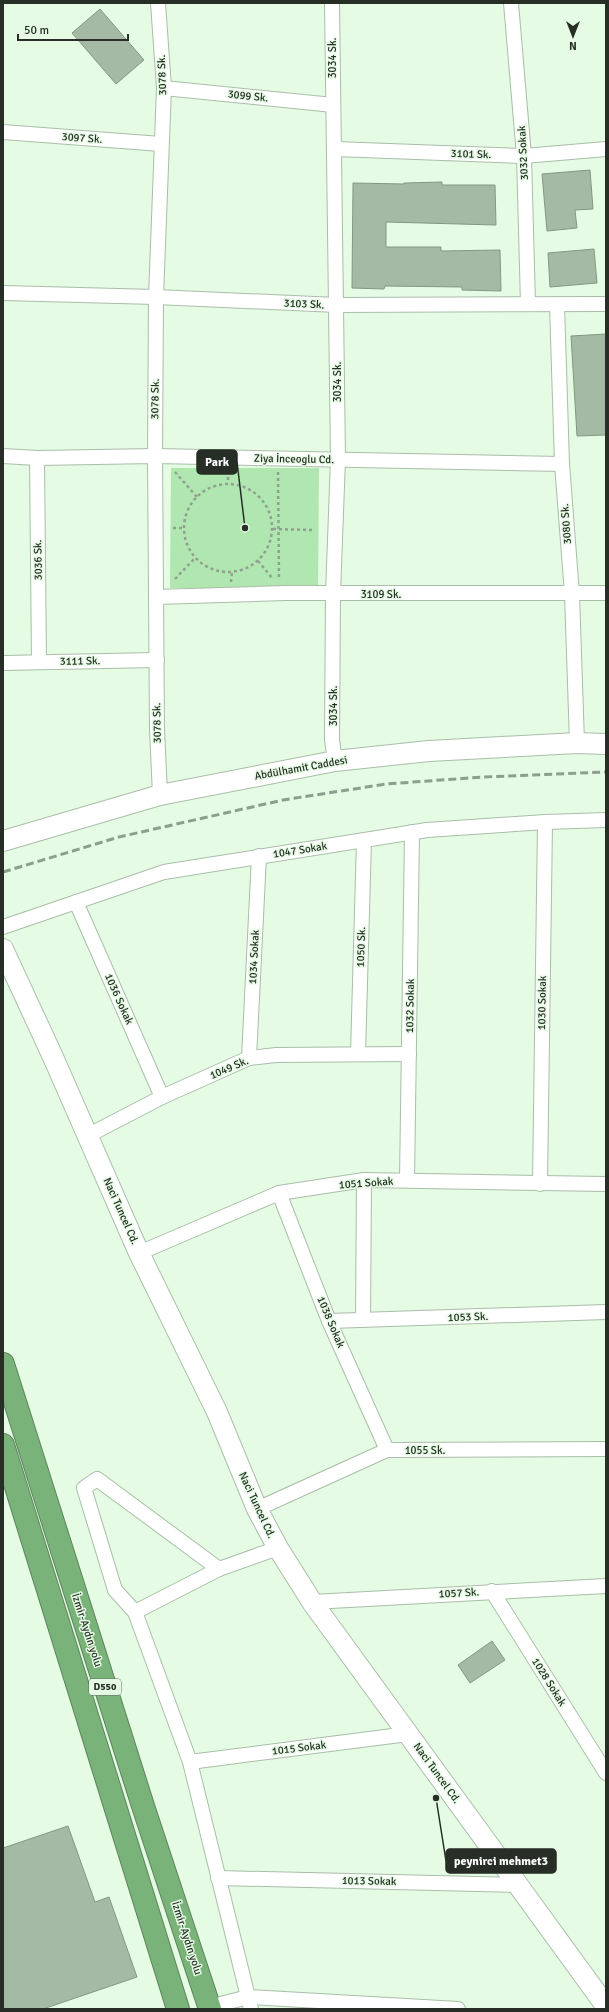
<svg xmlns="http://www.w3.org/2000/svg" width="609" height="2012" font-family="Signika,sans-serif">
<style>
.green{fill:#b0e6af}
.building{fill:#a5baa4;stroke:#839883}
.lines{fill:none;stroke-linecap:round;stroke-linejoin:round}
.street-casing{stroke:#a9bea8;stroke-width:16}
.secondary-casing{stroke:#a9bea8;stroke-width:22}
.highway-casing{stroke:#5d845c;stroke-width:24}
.path{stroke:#91a190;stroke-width:2.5;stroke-dasharray:3 3;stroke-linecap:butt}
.street{stroke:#fff;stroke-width:14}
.secondary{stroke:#fff;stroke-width:20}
.highway{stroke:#7ab37a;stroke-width:22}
.rail{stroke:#8e9e8d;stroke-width:3;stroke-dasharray:8 4;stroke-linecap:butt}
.labels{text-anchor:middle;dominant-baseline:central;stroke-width:3;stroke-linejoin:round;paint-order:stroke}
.shield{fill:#e5fbe4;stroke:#5f6c5e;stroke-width:1}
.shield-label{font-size:10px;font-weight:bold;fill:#262e25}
.street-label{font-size:11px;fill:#262e25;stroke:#e5fbe4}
.leader{fill:none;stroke:#262e25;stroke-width:1.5}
.callout-dot{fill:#262e25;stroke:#e5fbe4;stroke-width:1.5}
.callout{fill:#262e25;stroke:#262e25;stroke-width:1.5}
.callout-label{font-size:12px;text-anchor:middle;font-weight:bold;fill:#fff}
</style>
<rect width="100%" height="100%" fill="#e5fbe4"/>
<polygon class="green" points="171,468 319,468 318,589 170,588"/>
<g class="building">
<polygon points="100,9 144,60 116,84 72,33"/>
<polygon points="590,170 593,209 575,210 577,228 547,231 542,174"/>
<polygon points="442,182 442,185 495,185 496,225 386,222 386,247 441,247 441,251 500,250 501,291 462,290 462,287 385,286 384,289 352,288 353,183 404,184 404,183"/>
<polygon points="594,249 597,283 550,287 548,253"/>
<polygon points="606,334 606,435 577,436 571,336"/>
<polygon points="492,1641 505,1660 470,1683 458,1665"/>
<polygon points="68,1826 95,1902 109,1897 137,1977 43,2009 3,2009 3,1848"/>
</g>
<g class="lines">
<g class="street-casing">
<g id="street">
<polyline points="158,3 164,88 156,297 155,456 157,729 160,795"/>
<polyline points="332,3 338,459 333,594 332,740 335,761"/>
<polyline points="511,3 524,156 528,304"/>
<polyline points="164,88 333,105"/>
<polyline points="3,132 161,144"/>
<polyline points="335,149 524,156 606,149"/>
<polyline points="3,293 156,297 337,305 606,304"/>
<polyline points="557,305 562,464 572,594 577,743"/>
<polyline points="3,456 37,458 155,456 562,464"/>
<polyline points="37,458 39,662"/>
<polyline points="156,597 285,593 606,593"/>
<polyline points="3,663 157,660"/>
<polyline points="76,902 162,1097"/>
<polyline points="3,927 164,872 427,830 545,822 606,820"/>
<polyline points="358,1054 364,840"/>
<polyline points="249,1058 259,856"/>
<polyline points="87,1136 162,1097 249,1058 276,1055 409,1054"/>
<polyline points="407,1180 412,832"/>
<polyline points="540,1184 545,822"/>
<polyline points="279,1193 329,1321 387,1450"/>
<polyline points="139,1253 279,1193 364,1180 606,1184"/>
<polyline points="363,1320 364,1180"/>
<polyline points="329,1321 606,1312"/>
<polyline points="257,1509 387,1450 606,1449"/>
<polyline points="492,1591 606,1773"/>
<polyline points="312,1602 606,1586"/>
<polyline points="135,1612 115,1590 84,1488 97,1479 219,1569"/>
<polyline points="190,1762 408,1734"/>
<polyline points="218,1878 520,1885"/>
<polyline points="209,2007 248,1997 458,2009"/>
<polyline points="251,2009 190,1762 135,1612 219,1569 278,1548"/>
</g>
</g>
<g class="secondary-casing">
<g id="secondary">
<polyline points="3,841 160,795 335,761 429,751 577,743 606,744"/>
<polyline points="3,949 53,1057 139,1253 217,1412 257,1509 278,1548 312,1602 606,2006"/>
</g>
</g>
<g class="highway-casing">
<g id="highway">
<polyline points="3,1364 143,1806 210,2009"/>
<polyline points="3,1445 178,2009"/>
</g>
</g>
<g class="path">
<polyline points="228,471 228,483"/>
<polyline points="175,472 197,497"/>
<polyline points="278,472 279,579"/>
<circle cx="228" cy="528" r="44"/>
<polyline points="173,528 183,528"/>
<polyline points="273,529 312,530"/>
<polyline points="258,561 273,579"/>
<polyline points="175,579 195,558"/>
<polyline points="231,582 232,572"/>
</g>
<use href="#street" class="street"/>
<use href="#secondary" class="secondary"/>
<use href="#highway" class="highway"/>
<polyline class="rail" points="3,872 119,837 283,800 386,784 483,777 606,772"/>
</g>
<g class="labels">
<rect class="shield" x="89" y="1679" width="32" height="16" rx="3"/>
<g class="shield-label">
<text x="105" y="1687">D550</text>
</g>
<g class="street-label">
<text transform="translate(332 58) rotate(-90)">3034 Sk.</text>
<text transform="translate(162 75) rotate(-92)">3078 Sk.</text>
<text transform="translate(248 96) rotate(6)">3099 Sk.</text>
<text transform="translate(82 138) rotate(4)">3097 Sk.</text>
<text transform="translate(523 153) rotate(-93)">3032 Sokak</text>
<text transform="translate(471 154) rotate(2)">3101 Sk.</text>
<text transform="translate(304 304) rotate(3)">3103 Sk.</text>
<text transform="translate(337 382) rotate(-90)">3034 Sk.</text>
<text transform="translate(155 399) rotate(-89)">3078 Sk.</text>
<text transform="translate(294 459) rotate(1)">Ziya İnceoglu Cd.</text>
<text transform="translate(566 524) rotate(-94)">3080 Sk.</text>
<text transform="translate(38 560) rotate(-91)">3036 Sk.</text>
<text x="381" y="594">3109 Sk.</text>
<text transform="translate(80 661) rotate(-1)">3111 Sk.</text>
<text transform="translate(333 706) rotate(-90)">3034 Sk.</text>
<text transform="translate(157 723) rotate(-91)">3078 Sk.</text>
<text transform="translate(301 768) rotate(-10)">Abdülhamit Caddesi</text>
<text transform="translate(300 850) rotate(-9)">1047 Sokak</text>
<text transform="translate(361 947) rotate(-88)">1050 Sk.</text>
<text transform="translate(254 957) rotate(-87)">1034 Sokak</text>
<text transform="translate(119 999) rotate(66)">1036 Sokak</text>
<text transform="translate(542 1003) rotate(-89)">1030 Sokak</text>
<text transform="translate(410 1006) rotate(-89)">1032 Sokak</text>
<text transform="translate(229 1068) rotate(-23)">1049 Sk.</text>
<text transform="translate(366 1183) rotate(-4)">1051 Sokak</text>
<text transform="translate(121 1211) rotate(66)">Naci Tuncel Cd.</text>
<text transform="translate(468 1317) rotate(-2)">1053 Sk.</text>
<text transform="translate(331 1322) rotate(67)">1038 Sokak</text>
<text x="425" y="1450">1055 Sk.</text>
<text transform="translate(257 1505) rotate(65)">Naci Tuncel Cd.</text>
<text transform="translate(459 1593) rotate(-3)">1057 Sk.</text>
<text transform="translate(87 1630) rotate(72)">İzmir-Aydın yolu</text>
<text transform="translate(549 1682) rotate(58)">1028 Sokak</text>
<text transform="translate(299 1748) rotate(-7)">1015 Sokak</text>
<text transform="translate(437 1773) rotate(54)">Naci Tuncel Cd.</text>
<text transform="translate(369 1881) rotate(1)">1013 Sokak</text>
<text transform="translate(187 1938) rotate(72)">İzmir-Aydın yolu</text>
</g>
</g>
<path class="leader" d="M245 528L237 462M436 1798L446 1861"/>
<g class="callout-dot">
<circle cx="245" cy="528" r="4"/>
<circle cx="436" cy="1798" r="4"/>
</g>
<g class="callout">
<rect x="197" y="450" width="40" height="24" rx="4"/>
<rect x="446" y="1849" width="110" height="24" rx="4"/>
</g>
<g class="callout-label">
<text x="217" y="466">Park</text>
<text x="501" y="1865">peynirci mehmet3</text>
</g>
<rect width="609" height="2012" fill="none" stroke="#262e25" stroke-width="8"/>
<g transform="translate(573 36) rotate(180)" stroke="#e5fbe4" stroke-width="3" paint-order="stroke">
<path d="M0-3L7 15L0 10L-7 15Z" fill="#262e25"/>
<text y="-6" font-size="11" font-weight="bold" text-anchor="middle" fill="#262e25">N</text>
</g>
<path d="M18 34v6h110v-6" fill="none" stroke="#262e25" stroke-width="2"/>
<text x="24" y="34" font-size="12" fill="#262e25" stroke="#e5fbe4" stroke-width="3" paint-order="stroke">50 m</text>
</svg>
